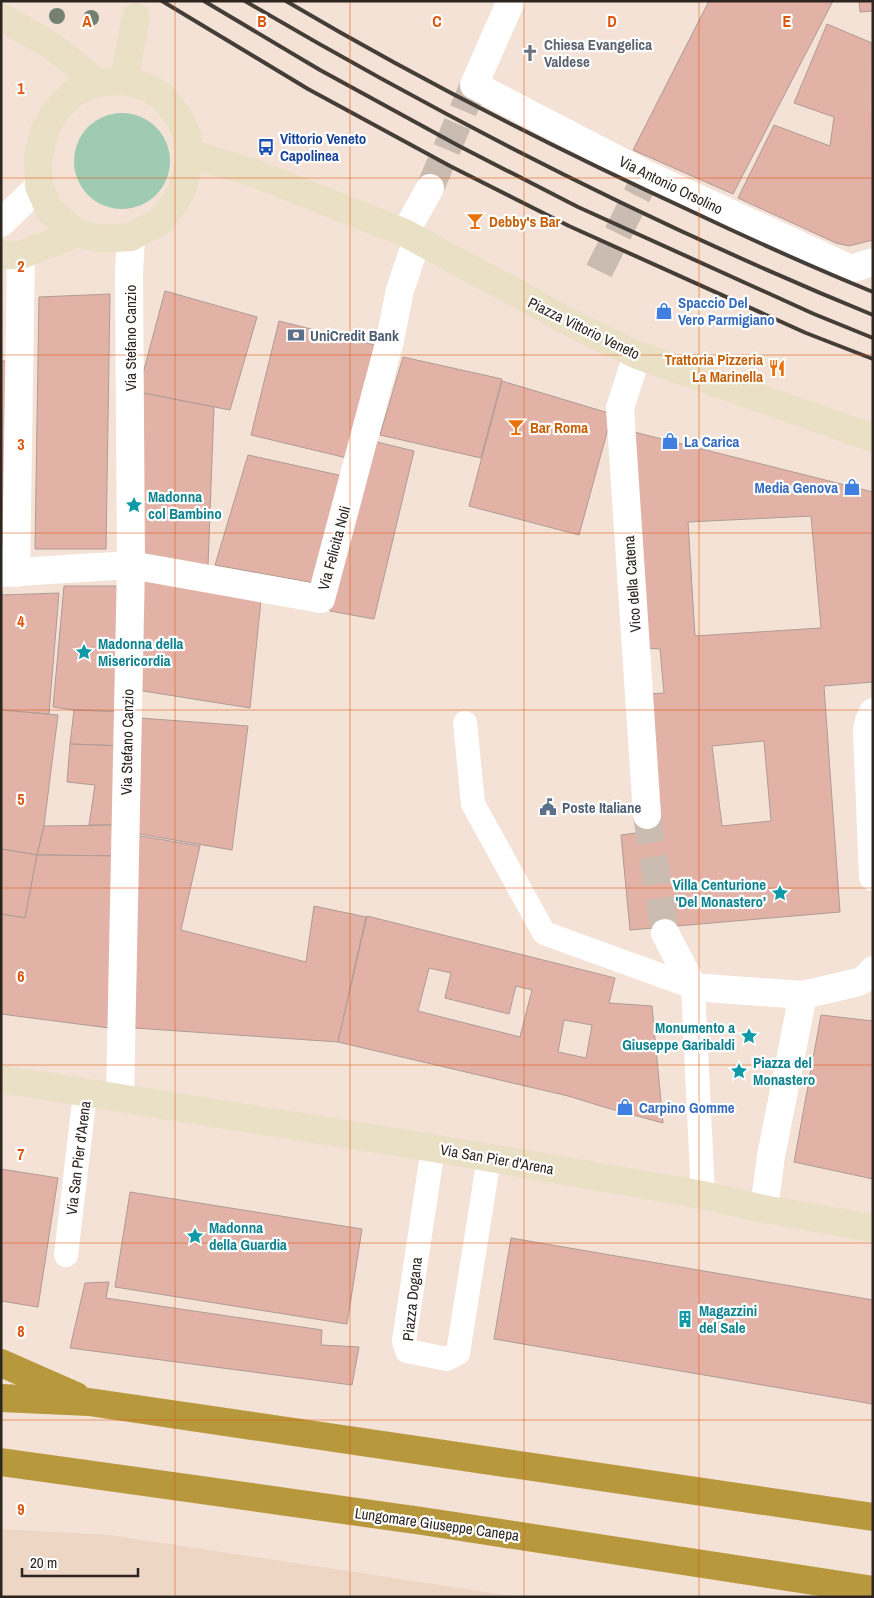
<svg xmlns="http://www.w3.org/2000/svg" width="874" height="1598" font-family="'Archivo Narrow',sans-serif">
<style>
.built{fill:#edd6c4}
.green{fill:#9fcbb3}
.building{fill:#e2b2a7;stroke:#af9b96;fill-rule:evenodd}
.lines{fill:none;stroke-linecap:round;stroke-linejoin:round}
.street-tunnel{stroke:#cbbcb1;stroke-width:28;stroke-dasharray:28 14;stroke-linecap:butt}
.lane{stroke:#fff;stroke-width:24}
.street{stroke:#fff;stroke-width:28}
.secondary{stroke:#eae0c5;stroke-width:28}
.highway{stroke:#b8983d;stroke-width:28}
.rail{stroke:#453d37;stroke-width:4}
.tree{fill:#748172}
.grid{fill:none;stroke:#df560d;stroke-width:1;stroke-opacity:0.55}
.labels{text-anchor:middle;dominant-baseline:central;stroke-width:4.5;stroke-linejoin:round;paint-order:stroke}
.worship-label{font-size:15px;font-weight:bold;fill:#5b616d;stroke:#fff;text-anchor:start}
.transit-label{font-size:15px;font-weight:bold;fill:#164399;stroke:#fff;text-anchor:start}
.street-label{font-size:15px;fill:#2c2520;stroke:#fff}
.food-label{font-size:15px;font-weight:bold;fill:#c56008;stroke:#fff;text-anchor:start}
.shop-label{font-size:15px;font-weight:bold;fill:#366cbe;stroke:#fff;text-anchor:start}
.service-label{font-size:15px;font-weight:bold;fill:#4e5e75;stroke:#fff;text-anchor:start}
.culture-label{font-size:15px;font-weight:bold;fill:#0d838f;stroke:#fff;text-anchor:start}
.grid-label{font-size:16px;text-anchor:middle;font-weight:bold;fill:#df560d;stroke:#fff;stroke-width:4.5;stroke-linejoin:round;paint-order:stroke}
</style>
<rect width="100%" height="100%" fill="#f3e2d5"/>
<polygon class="built" points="1,1529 110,1535 519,1597 1,1597"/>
<circle class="green" cx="122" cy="161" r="48"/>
<g class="building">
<polygon points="709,1 833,1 733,194 633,150"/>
<polygon points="859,1 873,1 873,11 860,12"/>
<polygon points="827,24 872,43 873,240 849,246 836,243 738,198 774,125 830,146 834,117 794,103"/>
<polygon points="165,291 257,317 230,410 138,392"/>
<polygon points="110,294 106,549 35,549 39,297"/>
<polygon points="279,321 375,345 347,458 251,435"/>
<polygon points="403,357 502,379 481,458 380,435"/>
<rect x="1" y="361" width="6" height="187"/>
<polygon points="502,381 612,414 579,535 469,506"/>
<polygon points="138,392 214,407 208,566 142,553"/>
<path d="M 630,431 L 873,492 L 873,682 L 824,686 L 840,912 L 630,930 L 621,835 L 659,830 L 648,694 L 664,693 L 660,649 L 643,648 ZM 811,516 L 821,628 L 695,636 L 688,522 ZM 764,741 L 771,821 L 722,826 L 712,746 Z"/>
<polygon points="377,442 414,451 374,619 330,611"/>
<polygon points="248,455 343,476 314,583 215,565"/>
<polygon points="143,578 261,600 250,708 137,690"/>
<polygon points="64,586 126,586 123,712 74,710 53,707"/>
<polygon points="59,593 49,714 1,710 1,595"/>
<polygon points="1,710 58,715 44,826 37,855 1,849"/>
<polygon points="74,710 123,712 124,746 70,744"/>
<polygon points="140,718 248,726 232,850 134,833"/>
<polygon points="70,744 124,746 120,825 89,825 95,785 67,782"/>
<polygon points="120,825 119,856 37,855 44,826"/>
<polygon points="135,835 200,846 181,930 306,962 314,906 366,917 338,1042 135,1028"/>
<polygon points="1,849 37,855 25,918 1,914"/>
<polygon points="37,855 119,856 109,1028 1,1014 1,914 25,918"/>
<path d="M 367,916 L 615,978 L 609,1003 L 652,1006 L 663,1123 L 604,1107 L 568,1096 L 338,1042 ZM 429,968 L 451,973 L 445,998 L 509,1014 L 516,986 L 532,990 L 520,1037 L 418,1011 ZM 564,1020 L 592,1025 L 586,1058 L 558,1052 Z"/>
<polygon points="821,1015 873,1021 873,1179 794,1162"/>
<polygon points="1,1169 58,1178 38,1307 1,1301"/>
<polygon points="130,1192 362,1229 347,1324 115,1287"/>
<polygon points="511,1238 873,1300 873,1404 494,1339"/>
<polygon points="109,1282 106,1298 322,1330 321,1345 359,1347 352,1385 70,1348 85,1283"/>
</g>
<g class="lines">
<g class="street-tunnel">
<polyline points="430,188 474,85"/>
<polyline points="599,271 647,175"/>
<polyline points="647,815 665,933"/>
</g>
<g class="lane">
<polyline points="465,723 473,804 544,933 693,987 703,1195"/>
<polyline points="433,1148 404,1341 407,1351 447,1359 458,1353 489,1158"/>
<polyline points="66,1255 85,1094 105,1096"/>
</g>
<g class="street">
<polyline points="511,1 474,85 647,175 851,269 873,262"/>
<polyline points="1,223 39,186"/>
<polyline points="405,233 430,188"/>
<polyline points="637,355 620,408 647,815"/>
<polyline points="1,573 131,565 321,599 390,340 400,290 417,240"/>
<polyline points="16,573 21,255"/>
<polyline points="873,712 869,721 867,731 873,877"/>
<polyline points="665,933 693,987 803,995 859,982 867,977 873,970"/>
<polyline points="120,1098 131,565 129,273 131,237"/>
<polyline points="764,1209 771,1156 803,995"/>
</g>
<g class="secondary">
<polyline points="1,17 52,46 75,64 97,83"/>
<polygon points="124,80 149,88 164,98 178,116 187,135 189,153 187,171 182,190 172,206 160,221 131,237 101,239 77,233 50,211 39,186 38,158 44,132 55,112 70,96 79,90 97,83"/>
<polyline points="124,80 136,17"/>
<polyline points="189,153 254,173 405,233 573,324 637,355 873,438"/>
<polyline points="1,255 21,255 77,233"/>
<polyline points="1,1079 433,1148 703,1195 764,1209 873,1228"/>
</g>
<g class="highway">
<polyline points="1,1363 76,1396"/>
<polyline points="1,1398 89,1402 873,1517"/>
<polyline points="1,1462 422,1521 873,1590"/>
</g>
<g class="rail">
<polyline points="162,1 308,89 450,166 569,226 806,333 873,359"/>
<polyline points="204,1 320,70 459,146 578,207 814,314 873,338"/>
<path d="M 245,1 C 447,120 656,226 873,315"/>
<path d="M 286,1 C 418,79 554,148 693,212 C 752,240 812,267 873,292"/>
</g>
</g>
<g class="tree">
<circle cx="57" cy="16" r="8"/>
<circle cx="91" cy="18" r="8"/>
</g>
<path class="grid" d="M 175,1 L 175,1597M 350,1 L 350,1597M 524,1 L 524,1597M 699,1 L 699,1597M 1,178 L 873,178M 1,355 L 873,355M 1,533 L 873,533M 1,710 L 873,710M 1,888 L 873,888M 1,1065 L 873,1065M 1,1243 L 873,1243M 1,1420 L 873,1420"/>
<defs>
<g id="church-bare" transform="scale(1.35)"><path d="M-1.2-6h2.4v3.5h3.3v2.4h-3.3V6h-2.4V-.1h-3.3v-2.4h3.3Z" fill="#6b7280" stroke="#fff" stroke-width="2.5" paint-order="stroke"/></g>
<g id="bus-bare" transform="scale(1.35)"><path d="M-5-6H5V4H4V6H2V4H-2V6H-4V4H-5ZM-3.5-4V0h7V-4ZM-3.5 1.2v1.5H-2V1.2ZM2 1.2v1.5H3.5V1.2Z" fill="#1a4fb4" stroke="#fff" stroke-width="2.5" paint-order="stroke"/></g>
<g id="bar-bare" transform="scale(1.35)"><path d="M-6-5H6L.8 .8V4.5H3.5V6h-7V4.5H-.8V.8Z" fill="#e8710a" stroke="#fff" stroke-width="2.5" paint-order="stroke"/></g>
<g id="shop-bare" transform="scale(1.35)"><path d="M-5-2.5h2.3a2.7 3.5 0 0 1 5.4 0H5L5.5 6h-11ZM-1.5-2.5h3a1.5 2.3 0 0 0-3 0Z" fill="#3f7fe0" stroke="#fff" stroke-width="2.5" paint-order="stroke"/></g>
<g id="bank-bare" transform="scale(1.35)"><path d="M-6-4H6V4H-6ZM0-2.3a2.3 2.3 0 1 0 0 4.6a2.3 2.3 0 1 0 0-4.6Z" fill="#5c6f8a" stroke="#fff" stroke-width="2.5" paint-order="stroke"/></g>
<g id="restaurant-bare" transform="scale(1.35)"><path d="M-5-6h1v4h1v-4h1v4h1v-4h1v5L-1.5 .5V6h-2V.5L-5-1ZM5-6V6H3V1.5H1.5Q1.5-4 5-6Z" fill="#e8710a" stroke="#fff" stroke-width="2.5" paint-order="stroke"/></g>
<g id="sight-bare" transform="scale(1.35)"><path d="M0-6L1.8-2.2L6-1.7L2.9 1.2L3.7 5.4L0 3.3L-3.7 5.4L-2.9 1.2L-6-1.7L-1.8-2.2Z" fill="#0f9aa8" stroke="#fff" stroke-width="2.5" paint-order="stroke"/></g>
<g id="civic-bare" transform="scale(1.35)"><path d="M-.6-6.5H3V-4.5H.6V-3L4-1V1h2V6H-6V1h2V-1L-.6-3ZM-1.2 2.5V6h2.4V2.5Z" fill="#5c6f8a" stroke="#fff" stroke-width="2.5" paint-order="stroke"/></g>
<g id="building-bare" transform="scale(1.35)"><path d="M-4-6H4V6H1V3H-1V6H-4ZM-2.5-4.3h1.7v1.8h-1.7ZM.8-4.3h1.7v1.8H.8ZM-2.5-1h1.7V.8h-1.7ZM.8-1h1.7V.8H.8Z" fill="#0f9aa8" stroke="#fff" stroke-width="2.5" paint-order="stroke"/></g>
</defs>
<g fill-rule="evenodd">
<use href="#church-bare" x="530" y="53"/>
<use href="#bus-bare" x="266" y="147"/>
<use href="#bar-bare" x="475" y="221"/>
<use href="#shop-bare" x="664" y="311"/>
<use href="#bank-bare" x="296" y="335"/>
<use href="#restaurant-bare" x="777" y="368"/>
<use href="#bar-bare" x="516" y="427"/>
<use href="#shop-bare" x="670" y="441"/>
<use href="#shop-bare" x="852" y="487"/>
<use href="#sight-bare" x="134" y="505"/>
<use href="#sight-bare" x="84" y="652"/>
<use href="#civic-bare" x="548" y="807"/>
<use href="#sight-bare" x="780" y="893"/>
<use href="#sight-bare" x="749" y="1036"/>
<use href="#sight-bare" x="739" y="1071"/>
<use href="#shop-bare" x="625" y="1107"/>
<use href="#sight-bare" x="195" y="1236"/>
<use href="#building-bare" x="685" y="1319"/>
</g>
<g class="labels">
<g class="worship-label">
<text x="544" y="44">Chiesa Evangelica<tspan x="544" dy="17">Valdese</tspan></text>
</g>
<g class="transit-label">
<text x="280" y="138">Vittorio Veneto<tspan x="280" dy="17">Capolinea</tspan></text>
</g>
<g class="street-label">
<text transform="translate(671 185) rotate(26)">Via Antonio Orsolino</text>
<text transform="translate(584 328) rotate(26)">Piazza Vittorio Veneto</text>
<text transform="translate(130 338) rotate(-90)">Via Stefano Canzio</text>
<text transform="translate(334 548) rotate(-75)">Via Felicita Noli</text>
<text transform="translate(632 584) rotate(-94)">Vico della Catena</text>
<text transform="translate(127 742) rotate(-89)">Via Stefano Canzio</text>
<text transform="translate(78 1158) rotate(-83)">Via San Pier d'Arena</text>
<text transform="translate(497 1159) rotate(10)">Via San Pier d'Arena</text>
<text transform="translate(412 1299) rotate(-84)">Piazza Dogana</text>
<text transform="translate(437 1524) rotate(8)">Lungomare Giuseppe Canepa</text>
</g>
<g class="food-label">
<text x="489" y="221">Debby's Bar</text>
<text x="763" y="359" text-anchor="end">Trattoria Pizzeria<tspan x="763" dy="17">La Marinella</tspan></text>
<text x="530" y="427">Bar Roma</text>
</g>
<g class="shop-label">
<text x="678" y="302">Spaccio Del<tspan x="678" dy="17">Vero Parmigiano</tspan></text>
<text x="684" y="441">La Carica</text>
<text x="838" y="487" text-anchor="end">Media Genova</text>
<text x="639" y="1107">Carpino Gomme</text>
</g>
<g class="service-label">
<text x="310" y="335">UniCredit Bank</text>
<text x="562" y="807">Poste Italiane</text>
</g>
<g class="culture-label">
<text x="148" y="496">Madonna<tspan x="148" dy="17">col Bambino</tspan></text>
<text x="98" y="643">Madonna della<tspan x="98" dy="17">Misericordia</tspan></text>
<text x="766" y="884" text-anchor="end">Villa Centurione<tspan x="766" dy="17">'Del Monastero'</tspan></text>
<text x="735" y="1027" text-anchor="end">Monumento a<tspan x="735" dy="17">Giuseppe Garibaldi</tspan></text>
<text x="753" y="1062">Piazza del<tspan x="753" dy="17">Monastero</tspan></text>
<text x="209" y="1227">Madonna<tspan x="209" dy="17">della Guardia</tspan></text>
<text x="699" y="1310">Magazzini<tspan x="699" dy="17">del Sale</tspan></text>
</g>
</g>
<g class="grid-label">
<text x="87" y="27">A</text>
<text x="262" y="27">B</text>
<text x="437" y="27">C</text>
<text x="612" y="27">D</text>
<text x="787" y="27">E</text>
<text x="21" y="94">1</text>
<text x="21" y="272">2</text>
<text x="21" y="450">3</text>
<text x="21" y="627">4</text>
<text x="21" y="805">5</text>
<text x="21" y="982">6</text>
<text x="21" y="1160">7</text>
<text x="21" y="1337">8</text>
<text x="21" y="1515">9</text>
</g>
<rect width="874" height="1598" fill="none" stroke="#2c2520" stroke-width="5"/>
<path d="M22 1568v8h116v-8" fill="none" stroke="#2c2520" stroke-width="2.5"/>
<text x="30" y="1568" font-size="15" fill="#2c2520" stroke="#ffffff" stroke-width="4" paint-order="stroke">20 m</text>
</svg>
